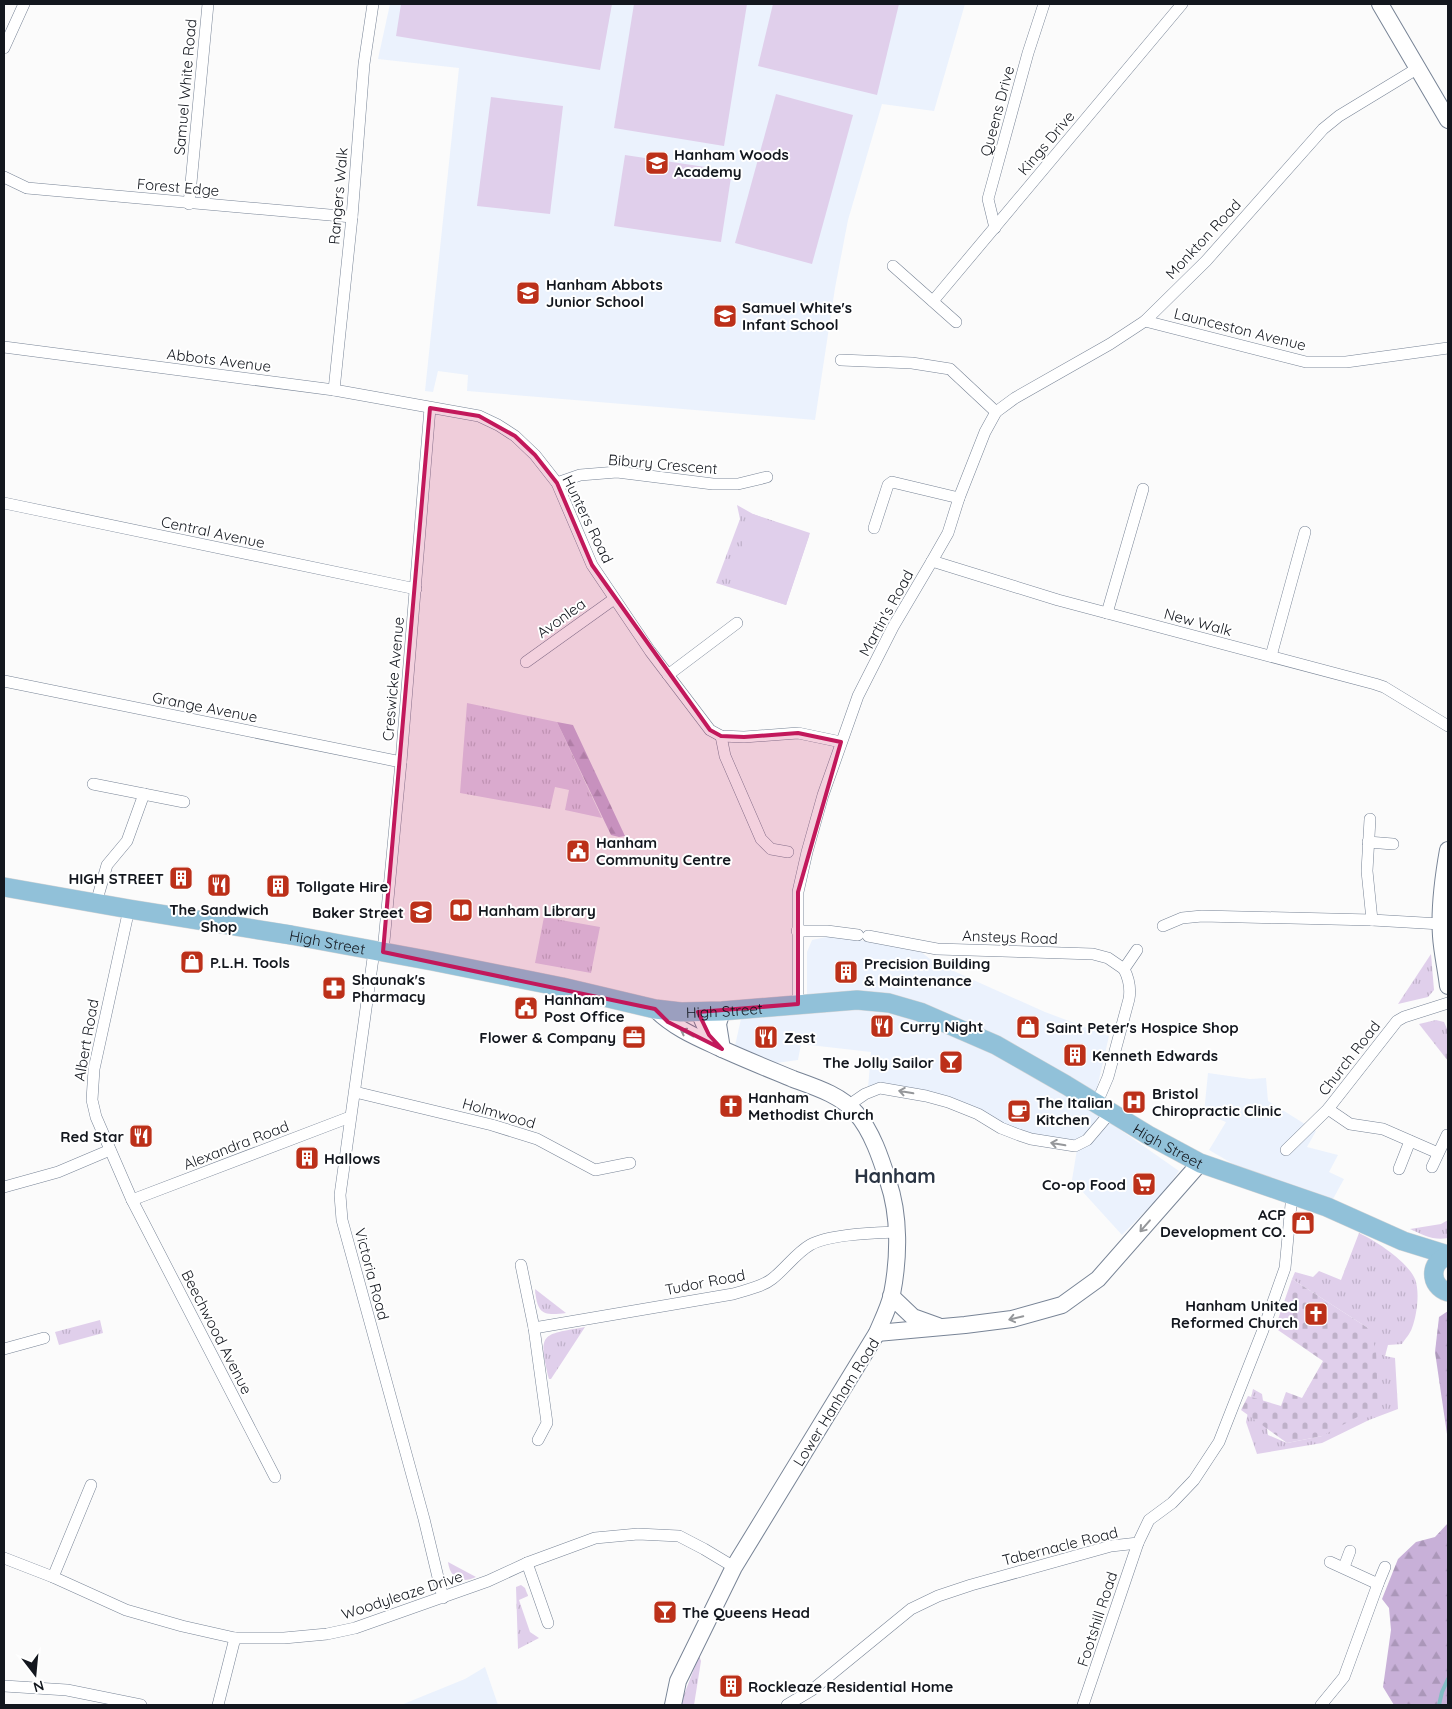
<svg xmlns="http://www.w3.org/2000/svg" width="1452" height="1709" font-family="Quicksand,sans-serif">
<style>
.built{fill:#ebf2fd}
.grass{fill:url(#grass-tufts)}
.forest{fill:url(#forest-firs)}
.cemetery{fill:url(#cemetery-stones)}
.pitch{fill:#e0cfeb}
.lines{fill:none;stroke-linecap:round;stroke-linejoin:round}
.stream{stroke:#84bec5;stroke-width:4}
.street-casing{stroke:#788496;stroke-width:12}
.secondary-casing{stroke:#788496;stroke-width:18}
.primary-casing{stroke:#d5d5d6;stroke-width:20}
.street{stroke:#fff;stroke-width:11}
.secondary{stroke:#fff;stroke-width:16}
.primary{stroke:#91c1d9;stroke-width:19}
.oneway{stroke:#95979a}
.marked{fill:#c2185b;fill-opacity:0.2;stroke:#c2185b;stroke-width:4;stroke-linejoin:round}
.labels{text-anchor:middle;dominant-baseline:central;stroke-width:4;stroke-linejoin:round;paint-order:stroke}
.street-label{font-size:15px;fill:#13171e;stroke:#fff}
.poi-label{font-size:15px;font-weight:bold;fill:#13171e;stroke:#fff;text-anchor:start}
.district-label{font-size:20px;font-weight:bold;fill:#2a3443;stroke:#fff}
</style>
<defs>
<pattern id="grass-tufts" width="24" height="20" patternUnits="userSpaceOnUse" patternTransform="scale(1.25)"><rect width="24" height="20" fill="#e0cfeb"/><path d="M3 7l-1-3M5 7V3M7 7l1-3M15 17l-1-3M17 17v-4M19 17l1-3" fill="none" stroke="#bfb1c9"/></pattern>
<pattern id="forest-firs" width="22" height="20" patternUnits="userSpaceOnUse" patternTransform="scale(1.25)"><rect width="22" height="20" fill="#c8b0d8"/><path d="M5 1l3.5 6h-7zM16 11l3.5 6h-7z" fill="#ab97b9"/></pattern>
<pattern id="cemetery-stones" width="16" height="16" patternUnits="userSpaceOnUse" patternTransform="scale(1.25)"><rect width="16" height="16" fill="#e0cfeb"/><path d="M2 7V4a2 2 0 0 1 4 0v3zM10 15v-3a2 2 0 0 1 4 0v3z" fill="#bfb1c9"/></pattern>
</defs>
<rect width="100%" height="100%" fill="#fbfbfb"/>
<g class="built">
<polygon points="390,4 965,4 934,111 882,104 848,220 835,288 815,420 467,391 468,375 438,371 433,392 425,391 459,68 378,59"/>
<polygon points="831,936 844,937 921,952 934,962 980,983 1045,1012 1109,1036 1092,1110 1179,1171 1165,1191 1122,1235 1072,1180 1078,1143 1031,1137 981,1113 868,1088 871,1052 801,1044 798,1060 776,1063 734,1050 741,1019 807,1013 807,952 812,940"/>
<polygon points="1208,1073 1250,1079 1266,1078 1268,1101 1316,1131 1307,1147 1338,1155 1329,1172 1344,1179 1333,1199 1247,1172 1209,1150 1226,1122 1204,1113"/>
<polygon points="485,1667 498,1705 401,1705 465,1679"/>
</g>
<g class="grass">
<polygon points="737,505 753,514 810,533 786,605 716,583 740,519"/>
<polygon points="467,703 557,722 602,818 565,810 569,790 555,787 550,809 460,793"/>
<polygon points="544,917 600,927 591,973 535,963"/>
<polygon points="1431,954 1434,990 1428,997 1398,1004"/>
<polygon points="1436,1020 1444,1022 1448,1031 1448,1061 1419,1024"/>
<path d="M 1448,1220 L 1448,1238 C 1434,1241 1423,1235 1410,1229 L 1441,1224 Z"/>
<path d="M 1359,1233 C 1376,1241 1407,1261 1415,1279 C 1420,1292 1417,1315 1412,1328 C 1410,1334 1405,1339 1402,1344 L 1388,1345 L 1385,1356 L 1395,1358 L 1398,1409 L 1369,1420 L 1322,1443 L 1257,1454 L 1246,1422 L 1253,1389 L 1262,1394 L 1268,1435 L 1287,1443 L 1322,1436 L 1368,1328 L 1292,1279 L 1295,1272 L 1313,1277 L 1319,1271 L 1341,1280 Z"/>
<path d="M 535,1289 L 566,1313 C 543,1316 537,1314 535,1289 Z"/>
<polygon points="100,1320 103,1333 59,1345 55,1332"/>
<path d="M 585,1327 L 551,1379 L 549,1379 C 538,1332 541,1335 585,1327 Z"/>
<path d="M 448,1562 L 476,1577 C 461,1584 450,1578 448,1562 Z"/>
<polygon points="521,1585 525,1588 528,1596 519,1600 530,1632 539,1638 518,1649 516,1587"/>
<polygon points="699,1656 701,1661 694,1705 680,1705"/>
</g>
<g class="forest">
<polygon points="557,722 573,725 625,836 619,837 611,835"/>
<polygon points="1448,1311 1448,1441 1435,1352 1439,1317"/>
<polygon points="1448,1523 1448,1705 1394,1705 1383,1687 1391,1630 1389,1608 1382,1599 1398,1559 1416,1542 1435,1537"/>
</g>
<polygon class="cemetery" points="1292,1279 1368,1328 1376,1350 1378,1406 1322,1436 1287,1443 1241,1410 1248,1396 1281,1406 1286,1392 1302,1398 1323,1361 1275,1328"/>
<g class="pitch">
<polygon points="401,4 612,4 600,70 396,36"/>
<polygon points="634,4 747,4 724,146 614,128"/>
<polygon points="773,4 899,4 877,95 758,66"/>
<polygon points="776,94 853,115 812,264 735,243"/>
<polygon points="491,97 563,106 550,214 477,206"/>
<polygon points="625,155 732,171 721,242 614,226"/>
<polygon points="753,514 809,536 786,605 729,586"/>
</g>
<g class="lines">
<polyline class="stream" points="1439,1705 1442,1692 1448,1679"/>
<g class="street-casing">
<g id="street">
<polyline points="4,48 24,4"/>
<polyline points="4,177 27,188 352,217"/>
<polyline points="189,204 208,4"/>
<polyline points="995,228 988,199 1028,53 1044,4"/>
<polyline points="893,266 956,322"/>
<polyline points="933,301 1182,4"/>
<polyline points="1145,321 1306,362 1346,362 1448,348"/>
<polyline points="4,347 334,390 479,416 498,425 515,436 535,455 557,483 592,565 650,651 710,730 721,736 744,737 798,733 841,742"/>
<polyline points="841,360 912,363 950,369 996,412"/>
<polyline points="334,390 352,217 364,64 373,4"/>
<polyline points="557,483 580,475 617,472 713,484 738,484 767,477"/>
<polyline points="4,503 416,589"/>
<polyline points="874,528 888,485 892,482 959,498"/>
<polyline points="932,561 1058,600 1375,684 1384,687 1448,726"/>
<polyline points="1107,613 1143,489"/>
<polyline points="1271,656 1305,532"/>
<polyline points="526,662 614,599"/>
<polyline points="668,675 737,623"/>
<polyline points="4,681 401,762"/>
<polyline points="721,736 725,756 761,839 771,849 788,852"/>
<polyline points="93,784 184,802"/>
<polyline points="1370,819 1367,871 1372,920"/>
<polyline points="1368,842 1393,844"/>
<polyline points="96,903 107,865 127,841 144,794"/>
<polyline points="129,909 94,1069 92,1100 96,1117 132,1200 275,1477"/>
<polyline points="1163,926 1182,918 1202,916 1372,920 1441,924"/>
<polyline points="797,931 827,931 858,935"/>
<polyline points="868,936 937,949 1093,954 1108,958 1124,969 1137,950"/>
<polyline points="374,951 340,1195 342,1220 424,1519 443,1598"/>
<polyline points="383,952 401,762 430,408"/>
<polyline points="798,1004 798,892 807,852 823,795 858,696 893,627 932,561 948,533 959,498 985,432 996,412 1015,398 1110,344 1145,321 1206,261 1323,129 1339,116 1418,68"/>
<polyline points="355,1092 492,1125 537,1139 595,1170 630,1163"/>
<polyline points="849,1105 865,1094 880,1088 926,1096 948,1102 978,1114 1001,1128 1019,1135 1031,1139 1075,1146 1087,1140 1110,1113"/>
<path d="M 1096,1105 L 1108,1077 L 1129,999 C 1131,988 1129,979 1124,969"/>
<polyline points="1328,1109 1350,1124 1383,1129 1438,1153"/>
<polyline points="1286,1150 1328,1109 1397,1021 1404,1017 1448,1003"/>
<polyline points="1432,1167 1447,1135"/>
<polyline points="1399,1169 1410,1141"/>
<polyline points="4,1187 58,1172 110,1150"/>
<polyline points="132,1200 350,1117"/>
<polyline points="521,1265 534,1328 547,1423 538,1440"/>
<path d="M 534,1328 L 733,1294 C 746,1290 762,1287 772,1279 C 785,1269 796,1253 810,1245 C 829,1234 874,1233 897,1232"/>
<polyline points="4,1349 44,1338"/>
<polyline points="4,1558 53,1577 126,1610 182,1626 235,1638 284,1638 327,1634 355,1628 488,1581 527,1563 595,1538 638,1534 679,1536 704,1549 734,1567"/>
<polyline points="527,1563 548,1623"/>
<polyline points="1344,1567 1350,1551"/>
<polyline points="53,1577 91,1485"/>
<polyline points="1378,1584 1385,1567"/>
<polyline points="4,1686 67,1690 141,1705"/>
<polyline points="218,1705 235,1638"/>
<polyline points="787,1705 812,1690 911,1609 938,1596 971,1585 1111,1546 1138,1543 1149,1520 1172,1503 1194,1480 1219,1442 1263,1330 1285,1268 1292,1194"/>
<polyline points="1083,1705 1138,1543"/>
<polyline points="1321,1705 1344,1677 1378,1584 1330,1562"/>
</g>
</g>
<g class="secondary-casing">
<g id="secondary">
<polyline points="1380,4 1448,120"/>
<path d="M 1448,850 C 1443,878 1439,908 1441,936 C 1442,952 1446,969 1448,986"/>
<path d="M 655,1009 C 674,1028 696,1037 720,1048 C 744,1059 769,1069 793,1079 C 815,1087 841,1095 856,1113 C 872,1131 881,1159 888,1181 C 900,1216 899,1258 892,1294 C 889,1307 882,1321 877,1333 L 734,1567 L 678,1681 L 673,1705"/>
<polyline points="722,1011 718,1024 722,1049"/>
<polyline points="699,1012 709,1035 719,1046"/>
<polyline points="891,1296 913,1317 938,1326"/>
<polyline points="877,1333 965,1325 1012,1319 1062,1305 1098,1279 1200,1163"/>
</g>
</g>
<g class="primary-casing">
<g id="primary">
<path id="s1" d="M 4,887 L 129,909 L 291,935 L 432,961 L 562,987 L 655,1009 L 681,1012 L 722,1011 L 857,1000 L 889,1003 L 920,1012 L 996,1045 L 1066,1085 L 1148,1135 L 1200,1163 L 1327,1207 L 1403,1241 L 1448,1255"/>
<path d="M 1448,1256 C 1429,1262 1429,1286 1448,1292"/>
</g>
</g>
<use href="#street" class="street"/>
<use href="#secondary" class="secondary"/>
<use href="#primary" class="primary"/>
</g>
<defs><path id="oneway-shaft" d="M-6 0H5M1.5-3L5.5 0L1.5 3" fill="none" stroke-width="1.6" stroke-linecap="round" stroke-linejoin="round" transform="scale(1.25)"/></defs>
<g class="oneway">
<use href="#oneway-shaft" transform="translate(687 1033) rotate(-152)"/>
<use href="#oneway-shaft" transform="translate(906 1092) rotate(-170)"/>
<use href="#oneway-shaft" transform="translate(1058 1144) rotate(-170)"/>
<use href="#oneway-shaft" transform="translate(1145 1226) rotate(131)"/>
<use href="#oneway-shaft" transform="translate(1016 1318) rotate(166)"/>
</g>
<path class="marked" d="M 430,408 L 479,416 L 515,436 L 535,455 L 557,483 L 592,565 L 710,730 L 721,736 L 744,737 L 798,733 L 841,742 L 798,892 L 798,1004 L 698,1012 L 709,1035 L 722,1049 L 668,1022 L 655,1009 L 383,952 Z"/>
<defs>
<g id="school-square" transform="scale(1.25)"><rect x="-9" y="-9" width="18" height="18" rx="4" fill="#bc3019" stroke="#fff"/><path d="M0-5L7-2L0 1L-7-2ZM-4 1L0 2.5L4 1V4Q0 6-4 4Z" fill="#fff"/></g>
<g id="civic-square" transform="scale(1.25)"><rect x="-9" y="-9" width="18" height="18" rx="4" fill="#bc3019" stroke="#fff"/><path d="M-.6-6.5H3V-4.5H.6V-3L4-1V1h2V6H-6V1h2V-1L-.6-3ZM-1.2 2.5V6h2.4V2.5Z" fill="#fff"/></g>
<g id="building-square" transform="scale(1.25)"><rect x="-9" y="-9" width="18" height="18" rx="4" fill="#bc3019" stroke="#fff"/><path d="M-4-6H4V6H1V3H-1V6H-4ZM-2.5-4.3h1.7v1.8h-1.7ZM.8-4.3h1.7v1.8H.8ZM-2.5-1h1.7V.8h-1.7ZM.8-1h1.7V.8H.8Z" fill="#fff"/></g>
<g id="restaurant-square" transform="scale(1.25)"><rect x="-9" y="-9" width="18" height="18" rx="4" fill="#bc3019" stroke="#fff"/><path d="M-5-6h1v4h1v-4h1v4h1v-4h1v5L-1.5 .5V6h-2V.5L-5-1ZM5-6V6H3V1.5H1.5Q1.5-4 5-6Z" fill="#fff"/></g>
<g id="library-square" transform="scale(1.25)"><rect x="-9" y="-9" width="18" height="18" rx="4" fill="#bc3019" stroke="#fff"/><path d="M-6-4Q-3-5.5-.7-3.5V5Q-3 3-6 4ZM6-4Q3-5.5 .7-3.5V5Q3 3 6 4Z" fill="#fff"/></g>
<g id="shop-square" transform="scale(1.25)"><rect x="-9" y="-9" width="18" height="18" rx="4" fill="#bc3019" stroke="#fff"/><path d="M-5-2.5h2.3a2.7 3.5 0 0 1 5.4 0H5L5.5 6h-11ZM-1.5-2.5h3a1.5 2.3 0 0 0-3 0Z" fill="#fff"/></g>
<g id="pharmacy-square" transform="scale(1.25)"><rect x="-9" y="-9" width="18" height="18" rx="4" fill="#bc3019" stroke="#fff"/><path d="M-2-6h4v4h4v4h-4v4h-4v-4h-4v-4h4Z" fill="#fff"/></g>
<g id="office-square" transform="scale(1.25)"><rect x="-9" y="-9" width="18" height="18" rx="4" fill="#bc3019" stroke="#fff"/><path d="M-6-3h4V-5.5h4V-3h4V5H-6ZM-1-4.5V-3h2v-1.5ZM-6 0V1H6V0Z" fill="#fff"/></g>
<g id="bar-square" transform="scale(1.25)"><rect x="-9" y="-9" width="18" height="18" rx="4" fill="#bc3019" stroke="#fff"/><path d="M-6-5H6L.8 .8V4.5H3.5V6h-7V4.5H-.8V.8Z" fill="#fff"/></g>
<g id="hospital-square" transform="scale(1.25)"><rect x="-9" y="-9" width="18" height="18" rx="4" fill="#bc3019" stroke="#fff"/><path d="M-5-5h3v3.5h4V-5h3V5h-3V1.5h-4V5h-3Z" fill="#fff"/></g>
<g id="church-square" transform="scale(1.25)"><rect x="-9" y="-9" width="18" height="18" rx="4" fill="#bc3019" stroke="#fff"/><path d="M-1.2-6h2.4v3.5h3.3v2.4h-3.3V6h-2.4V-.1h-3.3v-2.4h3.3Z" fill="#fff"/></g>
<g id="cafe-square" transform="scale(1.25)"><rect x="-9" y="-9" width="18" height="18" rx="4" fill="#bc3019" stroke="#fff"/><path d="M-5.5-4.5H6V0H3Q3 3.5 0 3.5H-2.5Q-5.5 3.5-5.5 0ZM3-3.2v2h1.7v-2ZM-6 4.5H4V6H-6Z" fill="#fff"/></g>
<g id="supermarket-square" transform="scale(1.25)"><rect x="-9" y="-9" width="18" height="18" rx="4" fill="#bc3019" stroke="#fff"/><path d="M-6-5.5h2.5l.6 2H6L4.5 2H-2.5L-4.4-4H-6ZM-1.5 3.2a1.3 1.3 0 1 0 .1 0ZM3 3.2a1.3 1.3 0 1 0 .1 0Z" fill="#fff"/></g>
</defs>
<g fill-rule="evenodd">
<use href="#school-square" x="657" y="163"/>
<use href="#school-square" x="528" y="293"/>
<use href="#school-square" x="725" y="316"/>
<use href="#civic-square" x="578" y="851"/>
<use href="#building-square" x="181" y="878"/>
<use href="#restaurant-square" x="219" y="885"/>
<use href="#building-square" x="278" y="886"/>
<use href="#library-square" x="461" y="910"/>
<use href="#school-square" x="421" y="912"/>
<use href="#shop-square" x="192" y="962"/>
<use href="#building-square" x="846" y="972"/>
<use href="#pharmacy-square" x="334" y="988"/>
<use href="#civic-square" x="526" y="1008"/>
<use href="#restaurant-square" x="882" y="1026"/>
<use href="#shop-square" x="1028" y="1027"/>
<use href="#office-square" x="634" y="1037"/>
<use href="#restaurant-square" x="766" y="1037"/>
<use href="#building-square" x="1075" y="1055"/>
<use href="#bar-square" x="951" y="1062"/>
<use href="#hospital-square" x="1134" y="1102"/>
<use href="#church-square" x="731" y="1106"/>
<use href="#cafe-square" x="1019" y="1111"/>
<use href="#restaurant-square" x="141" y="1136"/>
<use href="#building-square" x="307" y="1158"/>
<use href="#supermarket-square" x="1144" y="1184"/>
<use href="#shop-square" x="1303" y="1223"/>
<use href="#church-square" x="1316" y="1314"/>
<use href="#bar-square" x="665" y="1612"/>
<use href="#building-square" x="731" y="1686"/>
</g>
<g class="labels">
<g class="street-label">
<text transform="translate(185 87) rotate(-85)">Samuel White Road</text>
<text transform="translate(997 111) rotate(-75)">Queens Drive</text>
<text transform="translate(1046 143) rotate(-50)">Kings Drive</text>
<text transform="translate(178 187) rotate(5)">Forest Edge</text>
<text transform="translate(338 196) rotate(-85)">Rangers Walk</text>
<text transform="translate(1203 239) rotate(-47)">Monkton Road</text>
<text transform="translate(1240 329) rotate(14)">Launceston Avenue</text>
<text transform="translate(219 360) rotate(7)">Abbots Avenue</text>
<text transform="translate(663 464) rotate(5)">Bibury Crescent</text>
<text transform="translate(588 519) rotate(64)">Hunters Road</text>
<text transform="translate(213 532) rotate(12)">Central Avenue</text>
<text transform="translate(886 613) rotate(-61)">Martin's Road</text>
<text transform="translate(561 618) rotate(-36)">Avonlea</text>
<text transform="translate(1198 622) rotate(15)">New Walk</text>
<text transform="translate(393 679) rotate(-85)">Creswicke Avenue</text>
<text transform="translate(205 707) rotate(11)">Grange Avenue</text>
<text transform="translate(1010 937) rotate(2)">Ansteys Road</text>
<text stroke="none"><textPath href="#s1" startOffset="328">High Street</textPath></text>
<text stroke="none"><textPath href="#s1" startOffset="732">High Street</textPath></text>
<text transform="translate(86 1040) rotate(-80)">Albert Road</text>
<text transform="translate(1349 1058) rotate(-52)">Church Road</text>
<text transform="translate(499 1113) rotate(16)">Holmwood</text>
<text transform="translate(236 1145) rotate(-21)">Alexandra Road</text>
<text stroke="none"><textPath href="#s1" startOffset="1212">High Street</textPath></text>
<text transform="translate(372 1274) rotate(75)">Victoria Road</text>
<text transform="translate(705 1282) rotate(-11)">Tudor Road</text>
<text transform="translate(217 1332) rotate(63)">Beechwood Avenue</text>
<text transform="translate(836 1402) rotate(-58)">Lower Hanham Road</text>
<text transform="translate(1060 1546) rotate(-14)">Tabernacle Road</text>
<text transform="translate(402 1595) rotate(-18)">Woodyleaze Drive</text>
<text transform="translate(1097 1619) rotate(-72)">Footshill Road</text>
</g>
<g class="poi-label">
<text x="674" y="154">Hanham Woods<tspan x="674" dy="17">Academy</tspan></text>
<text x="546" y="284">Hanham Abbots<tspan x="546" dy="17">Junior School</tspan></text>
<text x="742" y="307">Samuel White's<tspan x="742" dy="17">Infant School</tspan></text>
<text x="596" y="842">Hanham<tspan x="596" dy="17">Community Centre</tspan></text>
<text x="164" y="878" text-anchor="end">HIGH STREET</text>
<text x="296" y="886">Tollgate Hire</text>
<text x="219" y="909" text-anchor="middle">The Sandwich<tspan x="219" dy="17">Shop</tspan></text>
<text x="478" y="910">Hanham Library</text>
<text x="404" y="912" text-anchor="end">Baker Street</text>
<text x="210" y="962">P.L.H. Tools</text>
<text x="864" y="963">Precision Building<tspan x="864" dy="17">&amp; Maintenance</tspan></text>
<text x="352" y="979">Shaunak's<tspan x="352" dy="17">Pharmacy</tspan></text>
<text x="544" y="999">Hanham<tspan x="544" dy="17">Post Office</tspan></text>
<text x="900" y="1026">Curry Night</text>
<text x="1046" y="1027">Saint Peter's Hospice Shop</text>
<text x="616" y="1037" text-anchor="end">Flower &amp; Company</text>
<text x="784" y="1037">Zest</text>
<text x="1092" y="1055">Kenneth Edwards</text>
<text x="934" y="1062" text-anchor="end">The Jolly Sailor</text>
<text x="1152" y="1093">Bristol<tspan x="1152" dy="17">Chiropractic Clinic</tspan></text>
<text x="748" y="1097">Hanham<tspan x="748" dy="17">Methodist Church</tspan></text>
<text x="1036" y="1102">The Italian<tspan x="1036" dy="17">Kitchen</tspan></text>
<text x="124" y="1136" text-anchor="end">Red Star</text>
<text x="324" y="1158">Hallows</text>
<text x="1126" y="1184" text-anchor="end">Co-op Food</text>
<text x="1286" y="1214" text-anchor="end">ACP<tspan x="1286" dy="17">Development CO.</tspan></text>
<text x="1298" y="1305" text-anchor="end">Hanham United<tspan x="1298" dy="17">Reformed Church</tspan></text>
<text x="682" y="1612">The Queens Head</text>
<text x="748" y="1686">Rockleaze Residential Home</text>
</g>
<g class="district-label">
<text x="895" y="1175">Hanham</text>
</g>
</g>
<rect width="1452" height="1709" fill="none" stroke="#13171e" stroke-width="10"/>
<g transform="translate(35 1674) rotate(164)" stroke="#ffffff" stroke-width="4" paint-order="stroke">
<path d="M0-4L9 19L0 12L-9 19Z" fill="#13171e"/>
<text y="-8" font-size="14" font-weight="bold" text-anchor="middle" fill="#13171e">N</text>
</g>
</svg>
